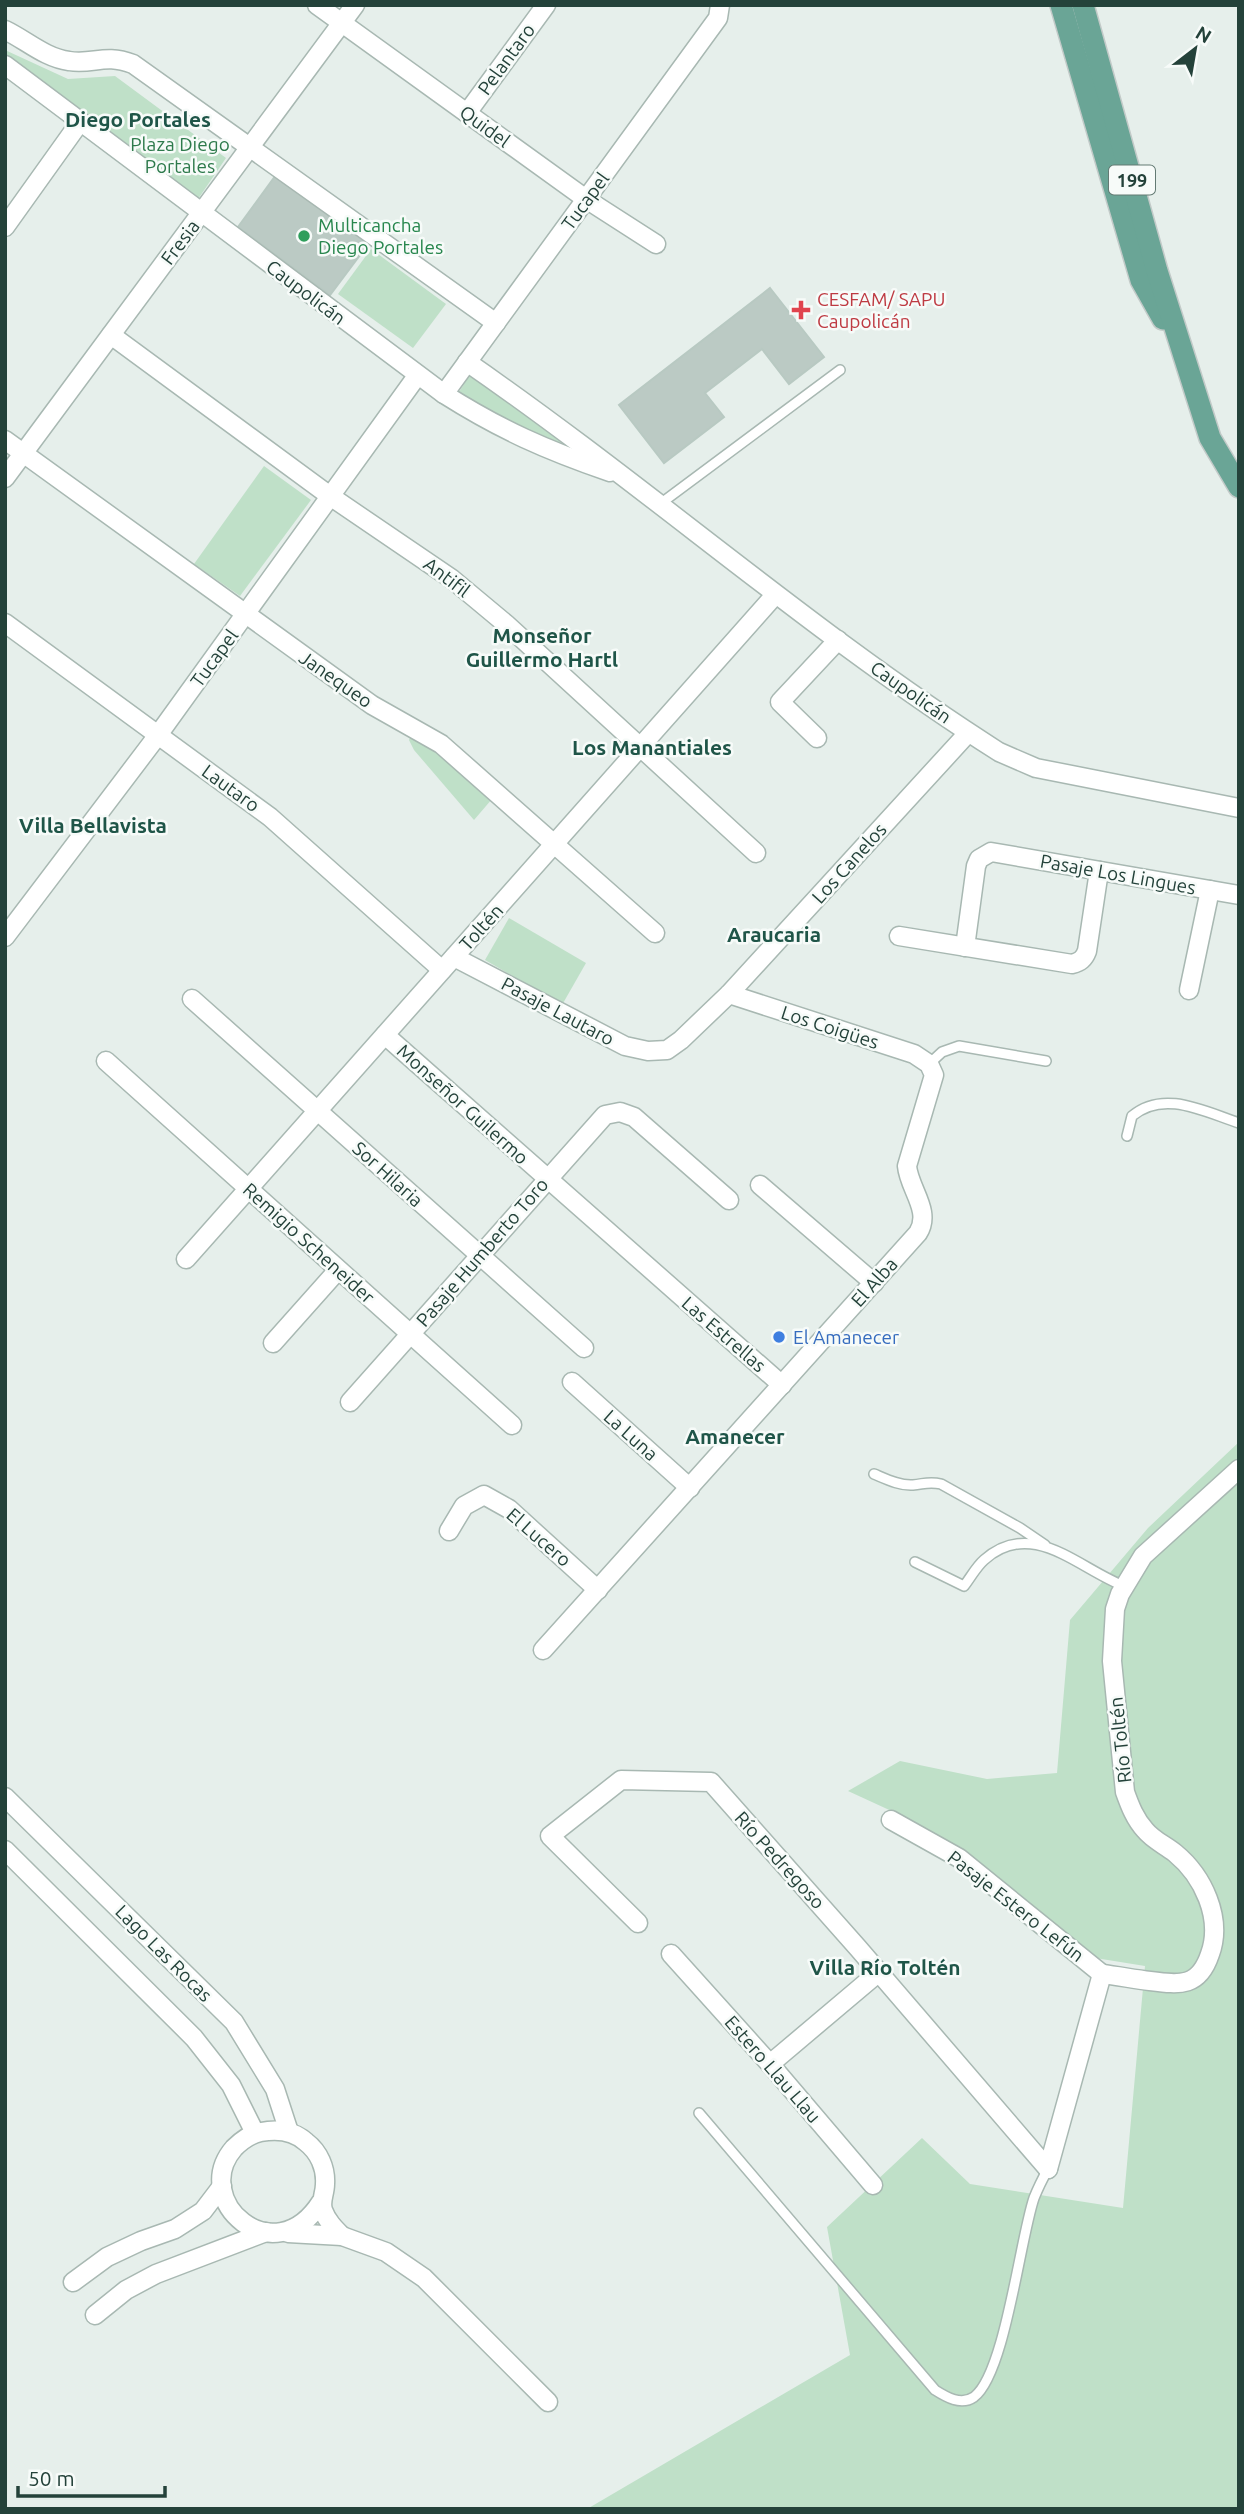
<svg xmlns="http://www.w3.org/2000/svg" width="1244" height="2514" font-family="Ubuntu,sans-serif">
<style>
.green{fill:#bfe0c8}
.building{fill:#bbcac4;stroke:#b8c9c2;stroke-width:2}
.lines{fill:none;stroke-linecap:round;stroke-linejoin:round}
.lane-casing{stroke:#a8b8b2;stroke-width:12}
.street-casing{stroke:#a8b8b2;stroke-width:21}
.primary-casing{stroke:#c2cac8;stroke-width:24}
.lane{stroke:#fff;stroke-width:9}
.street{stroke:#fff;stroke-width:18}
.primary{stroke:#6aa596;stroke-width:21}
.leisure-dot{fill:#2e9e5b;stroke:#f7fbf9;stroke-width:2.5}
.health-dot{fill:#e0444e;stroke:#f7fbf9;stroke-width:2.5}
.shop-dot{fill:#3f7fe0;stroke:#f7fbf9;stroke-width:2.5}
.labels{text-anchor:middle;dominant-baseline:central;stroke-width:5;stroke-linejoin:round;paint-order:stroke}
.shield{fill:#f7fbf9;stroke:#637a73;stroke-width:2}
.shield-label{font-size:18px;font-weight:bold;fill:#24423a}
.street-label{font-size:19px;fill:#24423a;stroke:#f7fbf9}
.park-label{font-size:19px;fill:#2d7a4b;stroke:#f7fbf9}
.leisure-label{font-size:19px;fill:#27864d;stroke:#f7fbf9;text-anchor:start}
.health-label{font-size:19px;fill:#be3a42;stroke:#f7fbf9;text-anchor:start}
.shop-label{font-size:19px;fill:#366cbe;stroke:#f7fbf9;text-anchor:start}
.neighbourhood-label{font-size:21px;font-weight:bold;fill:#1f5548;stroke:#f7fbf9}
</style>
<rect width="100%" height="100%" fill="#e6efeb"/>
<g class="green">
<polygon points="5,50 68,79 115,76 226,158 198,199 5,54"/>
<polygon points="371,249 446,304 413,348 338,294"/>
<polygon points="471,373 585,453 535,436 459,392"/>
<polygon points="264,466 311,500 240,596 194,564"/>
<polygon points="412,733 428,741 492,799 474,820 414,750 409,740"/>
<polygon points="509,918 586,963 562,1005 485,960"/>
<polygon points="1239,1442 1239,2509 587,2509 850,2355 827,2227 922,2138 970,2184 1123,2208 1145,1966 1083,1956 898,1814 848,1791 900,1761 987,1779 1057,1773 1070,1620 1148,1528"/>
</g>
<g class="building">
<polygon points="276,175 369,243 330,295 238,227"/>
<polygon points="770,288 824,357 789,384 762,349 705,393 724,417 664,463 619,405"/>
</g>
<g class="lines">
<g class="lane-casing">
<g id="lane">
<polyline points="660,504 840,370"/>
<polyline points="929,1064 942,1052 959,1046 1046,1061"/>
<path d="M 1127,1136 L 1132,1116 C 1164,1089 1205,1112 1239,1123"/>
<path d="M 874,1474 C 886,1479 900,1486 913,1485 C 924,1484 929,1481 941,1484 L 1020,1528 L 1045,1545"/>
<path d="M 915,1562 L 964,1586 C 971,1577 976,1567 984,1560 C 1032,1517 1079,1569 1124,1586"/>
<path d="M 699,2113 L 935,2390 C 946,2397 961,2406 974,2397 C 1005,2374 1020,2239 1034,2198 C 1038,2188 1043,2178 1048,2169"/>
</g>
</g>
<g class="street-casing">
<g id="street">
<polyline points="317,5 586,199 656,244"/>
<path d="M 5,30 C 26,40 45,58 69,61 C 94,65 104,53 133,64 L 496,323"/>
<path d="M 5,65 L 444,394 C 501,430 546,450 610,472"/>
<polyline points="467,113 546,5"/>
<polyline points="5,227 80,122"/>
<polyline points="111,335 330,496 452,579 506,624 756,853"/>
<path d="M 467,362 C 648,487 813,634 999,752 L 1036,768 L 1239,808"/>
<polyline points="444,394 718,18 720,5"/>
<polyline points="5,440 372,705 441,744 655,933"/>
<polyline points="5,478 355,5"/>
<polyline points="5,623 270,817 442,970"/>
<polyline points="817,738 780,702 838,640"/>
<path d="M 899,936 L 1072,964 C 1080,962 1084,959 1087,951 L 1099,871"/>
<polyline points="5,937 158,735 417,376"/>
<polyline points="965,947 976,866 979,859 991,852 1239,895"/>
<polyline points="454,957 625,1046 648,1051 667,1050 681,1040 729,994 968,733"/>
<polyline points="1189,990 1210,890"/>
<polyline points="192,999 584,1348"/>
<polyline points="385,1035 782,1385"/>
<polyline points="106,1061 512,1425"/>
<polyline points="760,1185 874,1283"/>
<polyline points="186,1259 775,595"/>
<polyline points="273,1343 338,1270"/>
<polyline points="572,1382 690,1488"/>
<polyline points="350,1402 605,1115 620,1112 634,1117 729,1200"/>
<polyline points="449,1531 464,1506 484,1495 509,1509 598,1590"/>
<path d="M 543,1650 L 918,1233 C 932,1211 909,1189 907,1166 L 934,1075 L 929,1064 L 914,1054 L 729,994"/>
<polyline points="5,1797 234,2022 275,2089 289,2132"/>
<polyline points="891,1820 959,1858 1102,1974"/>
<polyline points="5,1850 194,2038 231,2085 255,2133"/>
<polyline points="638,1923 550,1836 621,1780 711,1782 858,1948 1048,2169"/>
<polyline points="671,1954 770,2064 873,2185"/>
<path d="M 1102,1974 C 1118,1976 1134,1979 1150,1981 C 1181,1985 1199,1987 1210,1954 C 1223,1918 1203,1876 1175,1853 C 1165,1845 1153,1840 1145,1830 C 1135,1819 1130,1806 1125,1792 L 1112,1661 L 1115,1609 L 1120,1594 L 1143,1556 L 1239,1469"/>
<polyline points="770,2064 879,1972"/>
<polyline points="1048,2169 1102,1974"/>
<path d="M 321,2202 C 274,2276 189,2200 234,2148 C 242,2140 250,2134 261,2132 C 277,2129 294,2131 306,2142 C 319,2152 326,2168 325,2184 C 325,2194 320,2201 323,2210 C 327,2221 334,2228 342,2236"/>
<polyline points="288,2233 342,2236 386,2252 424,2278 548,2402"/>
<polyline points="73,2282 107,2257 141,2241 175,2229 203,2211 222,2186"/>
<polyline points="95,2315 126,2290 156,2274 266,2232"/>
</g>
</g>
<g class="primary-casing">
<g id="primary">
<polyline points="1061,5 1141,280 1163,319"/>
<polyline points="1083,5 1157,271 1210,438 1239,487"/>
</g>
</g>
<use href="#lane" class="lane"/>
<use href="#street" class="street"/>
<use href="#primary" class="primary"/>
</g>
<circle class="leisure-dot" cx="304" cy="236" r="7"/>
<path class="health-dot" d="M797.5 299.5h7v7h7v7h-7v7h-7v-7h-7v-7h7z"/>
<circle class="shop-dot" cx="779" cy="1337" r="7"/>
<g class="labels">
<rect class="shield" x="1109" y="165.5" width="46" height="29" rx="5"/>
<g class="shield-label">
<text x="1132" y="180">199</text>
</g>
<g class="street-label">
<text transform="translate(506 59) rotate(-54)">Pelantaro</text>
<text transform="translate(485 126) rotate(36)">Quidel</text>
<text transform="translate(585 201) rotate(-54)">Tucapel</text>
<text transform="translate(180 242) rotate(-53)">Fresia</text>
<text transform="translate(306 292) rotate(37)">Caupolicán</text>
<text transform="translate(447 577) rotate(37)">Antifil</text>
<text transform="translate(214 658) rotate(-54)">Tucapel</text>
<text transform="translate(336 679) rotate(35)">Janequeo</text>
<text transform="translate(911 692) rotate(35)">Caupolicán</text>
<text transform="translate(231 788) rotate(36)">Lautaro</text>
<text transform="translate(849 863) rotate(-48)">Los Canelos</text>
<text transform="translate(1118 874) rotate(10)">Pasaje Los Lingues</text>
<text transform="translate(481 927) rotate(-48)">Toltén</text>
<text transform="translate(558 1011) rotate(28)">Pasaje Lautaro</text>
<text transform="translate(830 1027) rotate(18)">Los Coigües</text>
<text transform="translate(463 1104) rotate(42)">Monseñor Guilermo</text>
<text transform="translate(388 1174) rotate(42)">Sor Hilaria</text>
<text transform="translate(309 1243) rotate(42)">Remigio Scheneider</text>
<text transform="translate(482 1252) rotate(-49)">Pasaje Humberto Toro</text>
<text transform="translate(874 1282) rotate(-48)">El Alba</text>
<text transform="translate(724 1334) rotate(41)">Las Estrellas</text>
<text transform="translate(631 1435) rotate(42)">La Luna</text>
<text transform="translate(539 1537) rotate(41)">El Lucero</text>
<text transform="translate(1120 1740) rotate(-96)">Río Toltén</text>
<text transform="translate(780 1860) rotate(48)">Río Pedregoso</text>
<text transform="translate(1016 1906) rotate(38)">Pasaje Estero Lefún</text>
<text transform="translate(164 1953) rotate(45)">Lago Las Rocas</text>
<text transform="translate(773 2069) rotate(49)">Estero Llau Llau</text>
</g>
<g class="park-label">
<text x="180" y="144">Plaza Diego<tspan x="180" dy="22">Portales</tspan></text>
</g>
<g class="leisure-label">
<text x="318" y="225">Multicancha<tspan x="318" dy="22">Diego Portales</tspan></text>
</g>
<g class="health-label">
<text x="817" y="299">CESFAM/ SAPU<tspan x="817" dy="22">Caupolicán</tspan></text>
</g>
<g class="shop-label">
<text x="793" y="1337">El Amanecer</text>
</g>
<g class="neighbourhood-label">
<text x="138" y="119">Diego Portales</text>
<text x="542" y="635">Monseñor<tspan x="542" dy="24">Guillermo Hartl</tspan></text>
<text x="652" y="747">Los Manantiales</text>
<text x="93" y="825">Villa Bellavista</text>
<text x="774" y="934">Araucaria</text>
<text x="735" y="1436">Amanecer</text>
<text x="885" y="1967">Villa Río Toltén</text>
</g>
</g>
<rect width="1244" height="2514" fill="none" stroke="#24423a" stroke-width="14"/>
<g transform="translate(1195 49) rotate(31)" stroke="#f7fbf9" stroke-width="5" paint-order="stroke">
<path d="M0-5L12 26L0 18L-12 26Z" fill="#24423a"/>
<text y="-10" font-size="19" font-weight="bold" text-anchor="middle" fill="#24423a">N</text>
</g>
<path d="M18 2486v10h147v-10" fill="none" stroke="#24423a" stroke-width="3.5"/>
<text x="28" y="2486" font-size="21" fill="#24423a" stroke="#f7fbf9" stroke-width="5" paint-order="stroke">50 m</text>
</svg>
